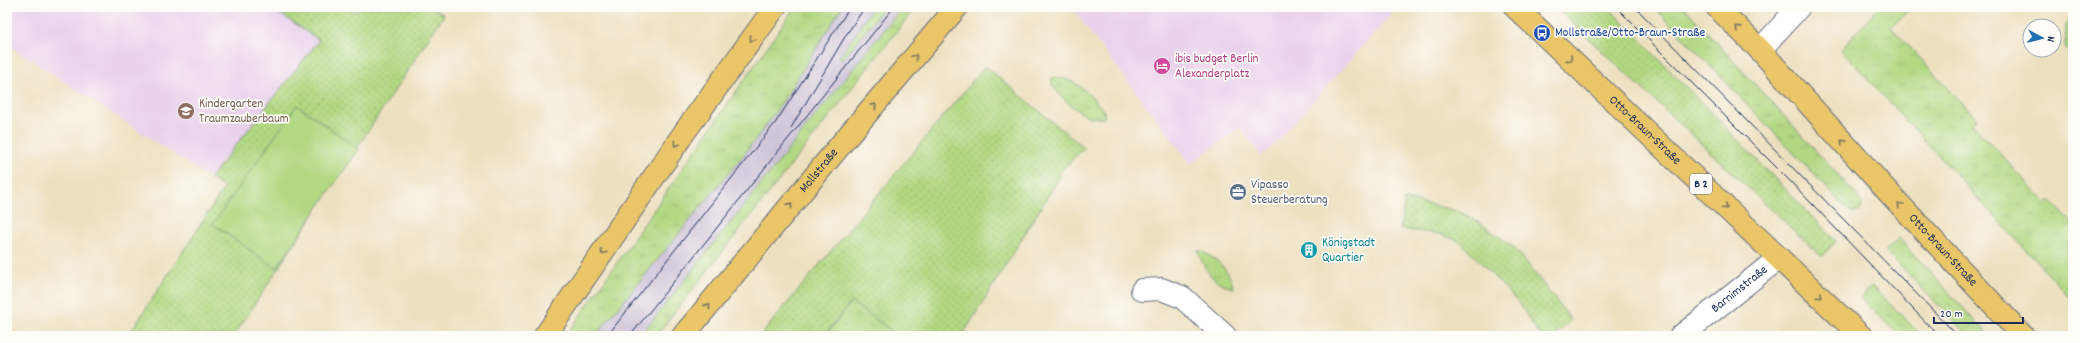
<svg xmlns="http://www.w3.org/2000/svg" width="2080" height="343" font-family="Dekko,sans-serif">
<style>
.built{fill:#ead1ec}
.railway{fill:#cabfd6}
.grass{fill:url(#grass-tufts);stroke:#668470}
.park{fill:url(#park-dots);stroke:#668470}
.garden{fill:#b2d882;stroke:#668470}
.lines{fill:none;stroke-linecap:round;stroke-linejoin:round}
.minor-casing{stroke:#646d80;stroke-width:24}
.primary-casing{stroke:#646d80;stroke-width:24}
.minor{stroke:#fff;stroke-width:22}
.primary{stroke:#eac669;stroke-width:22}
.tram{stroke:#1b2f5e;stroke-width:1}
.oneway{stroke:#787363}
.labels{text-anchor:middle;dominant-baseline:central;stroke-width:3.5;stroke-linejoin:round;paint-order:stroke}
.shield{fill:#fdfcf7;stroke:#5f6c8c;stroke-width:1}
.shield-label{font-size:12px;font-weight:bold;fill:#1b2f5e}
.transit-label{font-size:13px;fill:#164399;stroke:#fdfcf7;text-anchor:start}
.hotel-label{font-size:13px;fill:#b23c85;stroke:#fdfcf7;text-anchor:start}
.education-label{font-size:13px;fill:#785e54;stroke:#fdfcf7;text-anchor:start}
.street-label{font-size:13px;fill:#1b2f5e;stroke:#fdfcf7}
.service-label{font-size:13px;fill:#4e5e75;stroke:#fdfcf7;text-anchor:start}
.culture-label{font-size:13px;fill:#0d838f;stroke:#fdfcf7;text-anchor:start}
</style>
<defs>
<pattern id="grass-tufts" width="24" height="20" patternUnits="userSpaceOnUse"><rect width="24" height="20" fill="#b2d882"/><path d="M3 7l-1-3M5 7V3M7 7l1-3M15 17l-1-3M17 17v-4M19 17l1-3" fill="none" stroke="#98ba73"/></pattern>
<pattern id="park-dots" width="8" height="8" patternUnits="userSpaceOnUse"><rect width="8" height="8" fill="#b2d882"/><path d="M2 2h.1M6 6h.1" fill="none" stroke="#98ba73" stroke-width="1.8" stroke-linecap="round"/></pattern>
</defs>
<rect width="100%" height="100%" fill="#fdfcf7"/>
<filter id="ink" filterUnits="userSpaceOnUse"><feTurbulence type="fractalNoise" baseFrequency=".025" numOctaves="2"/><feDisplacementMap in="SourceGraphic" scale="8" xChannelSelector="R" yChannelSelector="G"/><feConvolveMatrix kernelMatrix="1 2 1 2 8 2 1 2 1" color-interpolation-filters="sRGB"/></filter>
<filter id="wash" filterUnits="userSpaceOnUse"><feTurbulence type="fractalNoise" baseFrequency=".012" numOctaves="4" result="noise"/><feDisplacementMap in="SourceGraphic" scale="16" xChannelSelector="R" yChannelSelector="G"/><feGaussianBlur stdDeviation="0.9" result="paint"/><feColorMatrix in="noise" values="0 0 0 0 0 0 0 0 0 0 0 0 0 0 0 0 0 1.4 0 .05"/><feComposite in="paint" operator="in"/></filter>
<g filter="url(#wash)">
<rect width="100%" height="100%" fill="#ede0bf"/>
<g class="built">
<polygon points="7,7 270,7 319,40 210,178 7,44"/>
<polygon points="1071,7 1398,7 1273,146 1261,156 1240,127 1191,164"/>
</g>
<polygon class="railway" points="842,7 874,7 839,58 842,60 885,7 902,7 640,336 595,336 746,152 778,109"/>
<g class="grass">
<polygon points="795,7 842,7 778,109 746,152 595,336 566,336"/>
<polygon points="873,7 885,7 842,60 839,58"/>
<polygon points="902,7 916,7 656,336 640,336"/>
<polygon points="1654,7 1684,7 1860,199 1862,205 1860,211 1854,213 1848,210"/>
<polygon points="1879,7 1912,7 1891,27 1977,119 1972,124 2047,204 2050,200 2073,224 2073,301 1841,50"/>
<path d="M 1052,78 C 1073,75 1092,96 1104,111 L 1104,118 C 1083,121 1063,99 1052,85 Z"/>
<polygon points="1899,238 1989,336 1969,336 1885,251"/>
<path d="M 1198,250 C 1217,258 1228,268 1234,288 C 1214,285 1203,269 1198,250 Z"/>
<polygon points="1872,286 1922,336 1900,336 1860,298"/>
<polygon points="851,302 899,336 825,336"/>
</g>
<g class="park">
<polygon points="270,7 346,7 354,12 361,7 432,7 444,15 234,336 128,336 224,188 210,178 319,40"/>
<polygon points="1555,7 1608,7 1836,241 1822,257"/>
<polygon points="2073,17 2073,56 2065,48 2066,25"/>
<polygon points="985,66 1084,148 1060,172 1059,178 962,336 899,336 851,302 824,336 760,336"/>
<polygon points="1405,199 1454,210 1473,218 1516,249 1571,320 1555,336 1540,336 1519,303 1461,242 1439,234 1400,229"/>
</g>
<polygon class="garden" points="297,105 359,149 276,268 213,224"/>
</g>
<g filter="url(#ink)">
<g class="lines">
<g class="minor-casing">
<g id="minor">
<polyline points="1760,50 1799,7"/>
<polyline points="1142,290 1161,289 1182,297 1225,336"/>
<path id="s1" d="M 1681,336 L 1779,258"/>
</g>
</g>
<g class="primary-casing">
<g id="primary">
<path id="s2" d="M 1515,7 L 1861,336"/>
<path id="s3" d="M 1717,7 L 1760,50 L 1889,193 L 2023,336"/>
<polyline points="545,336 686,130 775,7"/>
<path id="s4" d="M 683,336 L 842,143 L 957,7"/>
</g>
</g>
<use href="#minor" class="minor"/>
<use href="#primary" class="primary"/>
<g class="tram">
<polyline points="1616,7 1790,181 1939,336"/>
<polyline points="1635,7 1958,336"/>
<polyline points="791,128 846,35 865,7"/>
<polyline points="607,336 776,122 850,7"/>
<polyline points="630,336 894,7"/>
</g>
</g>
<defs><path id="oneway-chevron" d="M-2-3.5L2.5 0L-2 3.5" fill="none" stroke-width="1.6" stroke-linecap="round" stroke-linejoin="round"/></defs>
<g class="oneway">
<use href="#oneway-chevron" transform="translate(1738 28) rotate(-136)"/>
<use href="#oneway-chevron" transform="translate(752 39) rotate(126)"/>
<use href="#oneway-chevron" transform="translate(915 57) rotate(-50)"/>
<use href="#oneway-chevron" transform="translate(1570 59) rotate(44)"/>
<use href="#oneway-chevron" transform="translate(874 106) rotate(-49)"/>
<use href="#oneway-chevron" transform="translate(1843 142) rotate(-132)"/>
<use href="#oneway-chevron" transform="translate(676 144) rotate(124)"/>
<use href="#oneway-chevron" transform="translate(790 205) rotate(-51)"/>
<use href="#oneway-chevron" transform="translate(1900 205) rotate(-133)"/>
<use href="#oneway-chevron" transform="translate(1725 207) rotate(44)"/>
<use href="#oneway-chevron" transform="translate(603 252) rotate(124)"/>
<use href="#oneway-chevron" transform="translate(1820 296) rotate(43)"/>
<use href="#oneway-chevron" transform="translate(708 306) rotate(-51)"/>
</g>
</g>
<defs>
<g id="bus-disc" transform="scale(0.9)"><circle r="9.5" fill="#1a4fb4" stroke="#fdfcf7"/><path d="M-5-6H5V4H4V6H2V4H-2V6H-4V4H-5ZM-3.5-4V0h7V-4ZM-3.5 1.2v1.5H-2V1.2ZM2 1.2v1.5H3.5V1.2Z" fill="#fff"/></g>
<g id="hotel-disc" transform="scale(0.9)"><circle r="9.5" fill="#d1479c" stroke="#fdfcf7"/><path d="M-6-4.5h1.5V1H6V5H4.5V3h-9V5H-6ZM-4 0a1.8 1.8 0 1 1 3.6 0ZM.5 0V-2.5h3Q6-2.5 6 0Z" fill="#fff"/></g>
<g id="school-disc" transform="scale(0.9)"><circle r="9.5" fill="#8d6e63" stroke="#fdfcf7"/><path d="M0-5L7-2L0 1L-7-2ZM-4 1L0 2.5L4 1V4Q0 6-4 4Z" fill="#fff"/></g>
<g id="office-disc" transform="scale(0.9)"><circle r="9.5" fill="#5c6f8a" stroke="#fdfcf7"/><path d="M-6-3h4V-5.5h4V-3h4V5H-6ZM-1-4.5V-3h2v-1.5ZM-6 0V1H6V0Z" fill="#fff"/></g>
<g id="building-disc" transform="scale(0.9)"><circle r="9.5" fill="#0f9aa8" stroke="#fdfcf7"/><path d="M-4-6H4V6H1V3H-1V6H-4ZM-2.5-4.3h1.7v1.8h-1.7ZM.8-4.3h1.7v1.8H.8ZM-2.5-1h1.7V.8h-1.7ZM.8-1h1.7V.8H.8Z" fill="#fff"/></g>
</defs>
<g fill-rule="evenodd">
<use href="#bus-disc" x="1542" y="33"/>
<use href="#hotel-disc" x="1162" y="66"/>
<use href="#school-disc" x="186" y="111"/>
<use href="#office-disc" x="1238" y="192"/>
<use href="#building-disc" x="1309" y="250"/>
</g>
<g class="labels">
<rect class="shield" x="1690" y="174" width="22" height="20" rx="3"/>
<g class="shield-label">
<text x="1701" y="184">B 2</text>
</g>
<g class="transit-label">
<text x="1555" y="33">Mollstraße/Otto-Braun-Straße</text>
</g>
<g class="hotel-label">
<text x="1175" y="59">ibis budget Berlin<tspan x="1175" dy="15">Alexanderplatz</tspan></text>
</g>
<g class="education-label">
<text x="199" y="104">Kindergarten<tspan x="199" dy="15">Traumzauberbaum</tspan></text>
</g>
<g class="street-label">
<text stroke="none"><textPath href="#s2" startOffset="179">Otto-Braun-Straße</textPath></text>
<text stroke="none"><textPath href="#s4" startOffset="214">Mollstraße</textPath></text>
<text stroke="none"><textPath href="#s3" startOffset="332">Otto-Braun-Straße</textPath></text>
<text stroke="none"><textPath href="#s1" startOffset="75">Barnimstraße</textPath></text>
</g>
<g class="service-label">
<text x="1251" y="185">Vipasso<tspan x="1251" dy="15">Steuerberatung</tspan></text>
</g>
<g class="culture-label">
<text x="1322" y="243">Königstadt<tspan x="1322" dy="15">Quartier</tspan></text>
</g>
</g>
<rect width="2080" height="343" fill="none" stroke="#fdfcf7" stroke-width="24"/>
<g transform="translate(2042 38) rotate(97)"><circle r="19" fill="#fdfcf7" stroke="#a3aaba"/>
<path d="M0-3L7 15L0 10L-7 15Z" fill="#1f6fb2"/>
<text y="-6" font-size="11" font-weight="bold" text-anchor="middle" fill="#1b2f5e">N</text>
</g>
<path d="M1934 317v6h89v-6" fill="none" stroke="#1b2f5e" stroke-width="2"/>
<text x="1940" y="317" font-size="12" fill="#1b2f5e" stroke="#fdfcf7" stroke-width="3" paint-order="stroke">20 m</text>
</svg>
